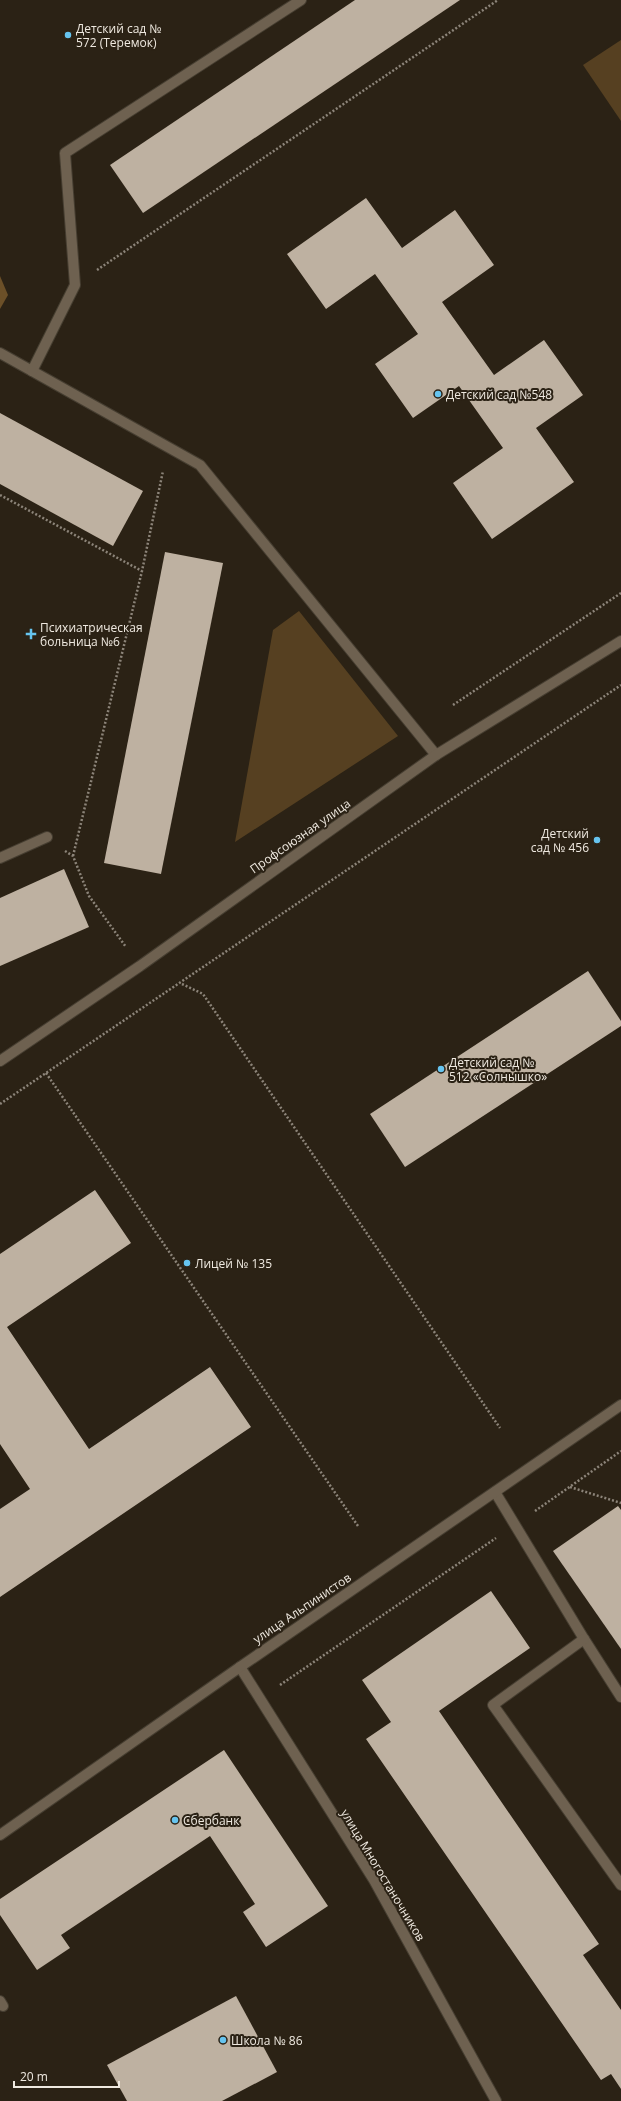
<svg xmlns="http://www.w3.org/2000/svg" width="621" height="2101" font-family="'Open Sans',sans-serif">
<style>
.green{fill:#564021}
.forest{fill:#6c5028}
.building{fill:#beb1a1}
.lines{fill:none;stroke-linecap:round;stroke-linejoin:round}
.service-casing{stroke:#463e31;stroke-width:12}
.minor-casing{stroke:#463e31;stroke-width:12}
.path{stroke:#8c8479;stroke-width:2.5;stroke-dasharray:2 2;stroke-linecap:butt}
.service{stroke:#6e6150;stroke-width:10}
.minor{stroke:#6e6150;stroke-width:10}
.poi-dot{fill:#66c4ef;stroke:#2b2215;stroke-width:1.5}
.labels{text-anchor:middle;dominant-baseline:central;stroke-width:4;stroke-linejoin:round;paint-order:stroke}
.poi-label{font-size:12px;fill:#efe9e0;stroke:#2b2215;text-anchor:start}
.street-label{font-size:12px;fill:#efe9e0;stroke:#2b2215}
</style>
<rect width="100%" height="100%" fill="#2b2215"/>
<g class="green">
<polygon points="621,40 621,121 583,65"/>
<polygon points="299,611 398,736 235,842 273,630"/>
</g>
<polygon class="forest" points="0,276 8,295 0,309"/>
<g class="building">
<polygon points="355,0 460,0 143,213 110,165"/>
<polygon points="366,198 402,248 455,210 494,265 442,302 494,375 544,340 583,395 536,428 574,482 492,539 453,483 503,448 459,386 413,418 375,364 418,334 375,274 326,309 287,254"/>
<polygon points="0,413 143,491 113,546 0,484"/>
<polygon points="165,552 223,563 161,874 104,863"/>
<polygon points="64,869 89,927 0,966 0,898"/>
<polygon points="588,971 621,1021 621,1026 405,1167 370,1114"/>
<polygon points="95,1190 131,1243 7,1327 89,1449 210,1367 251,1427 0,1597 0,1509 30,1489 0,1444 0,1254"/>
<polygon points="618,1506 621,1510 621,1649 553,1551"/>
<polygon points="491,1591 530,1648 439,1711 599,1944 583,1955 621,2010 621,2089 611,2074 601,2080 366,1739 391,1722 362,1680"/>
<polygon points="224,1750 328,1906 266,1947 243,1912 255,1904 210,1836 61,1935 70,1948 37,1970 0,1915 0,1899"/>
<polygon points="236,1996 277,2072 222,2101 127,2101 107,2065"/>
</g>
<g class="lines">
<g class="service-casing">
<g id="service">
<polyline points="0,353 200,465 436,755"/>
<polyline points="32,371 75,285 65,153 301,0"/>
<polyline points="0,858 47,837"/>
<polyline points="495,1492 584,1639 621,1697"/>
<polyline points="584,1639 493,1705 621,1885"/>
<polyline points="0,2001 3,2006"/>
</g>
</g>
<g class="minor-casing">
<g id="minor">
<polyline points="0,1061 140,966 436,755 621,641"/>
<polyline points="240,1667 374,1880 496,2101"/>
<polyline points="0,1835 240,1667 621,1405"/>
</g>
</g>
<g class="path">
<polyline points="97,270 498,0"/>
<polyline points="0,495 142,571"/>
<polyline points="453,705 621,593"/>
<polyline points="65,851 73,856 89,896 126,947"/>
<polyline points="73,856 142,571 163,471"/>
<polyline points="182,984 203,994 500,1428"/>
<polyline points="46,1073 358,1526"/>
<polyline points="0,1104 621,685"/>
<polyline points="570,1487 621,1503"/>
<polyline points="535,1511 621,1451"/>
<polyline points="280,1685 496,1538"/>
</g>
<use href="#service" class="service"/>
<use href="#minor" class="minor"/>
</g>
<g class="poi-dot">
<circle cx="68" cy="35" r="4"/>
<circle cx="438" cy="394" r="4"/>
<path d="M29 628h4v4h4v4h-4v4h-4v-4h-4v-4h4z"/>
<circle cx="597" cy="840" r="4"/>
<circle cx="441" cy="1069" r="4"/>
<circle cx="187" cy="1263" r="4"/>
<circle cx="175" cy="1820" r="4"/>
<circle cx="223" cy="2040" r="4"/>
</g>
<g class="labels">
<g class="poi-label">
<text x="76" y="28">Детский сад №<tspan x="76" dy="14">572 (Теремок)</tspan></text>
<text x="446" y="394">Детский сад №548</text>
<text x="40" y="627">Психиатрическая<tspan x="40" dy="14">больница №6</tspan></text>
<text x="589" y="833" text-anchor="end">Детский<tspan x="589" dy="14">сад № 456</tspan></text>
<text x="449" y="1062">Детский сад №<tspan x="449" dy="14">512 «Солнышко»</tspan></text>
<text x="195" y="1263">Лицей № 135</text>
<text x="183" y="1820">Сбербанк</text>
<text x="231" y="2040">Школа № 86</text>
</g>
<g class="street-label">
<text transform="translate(300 836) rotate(-35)">Профсоюзная улица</text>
<text transform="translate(302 1608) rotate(-34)">улица Альпинистов</text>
<text transform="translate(383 1875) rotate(59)">улица Многостаночников</text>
</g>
</g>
<path d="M14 2081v6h105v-6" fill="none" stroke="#efe9e0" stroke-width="2"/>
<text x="20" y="2081" font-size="12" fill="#efe9e0" stroke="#2b2215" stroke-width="3" paint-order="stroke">20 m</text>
</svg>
